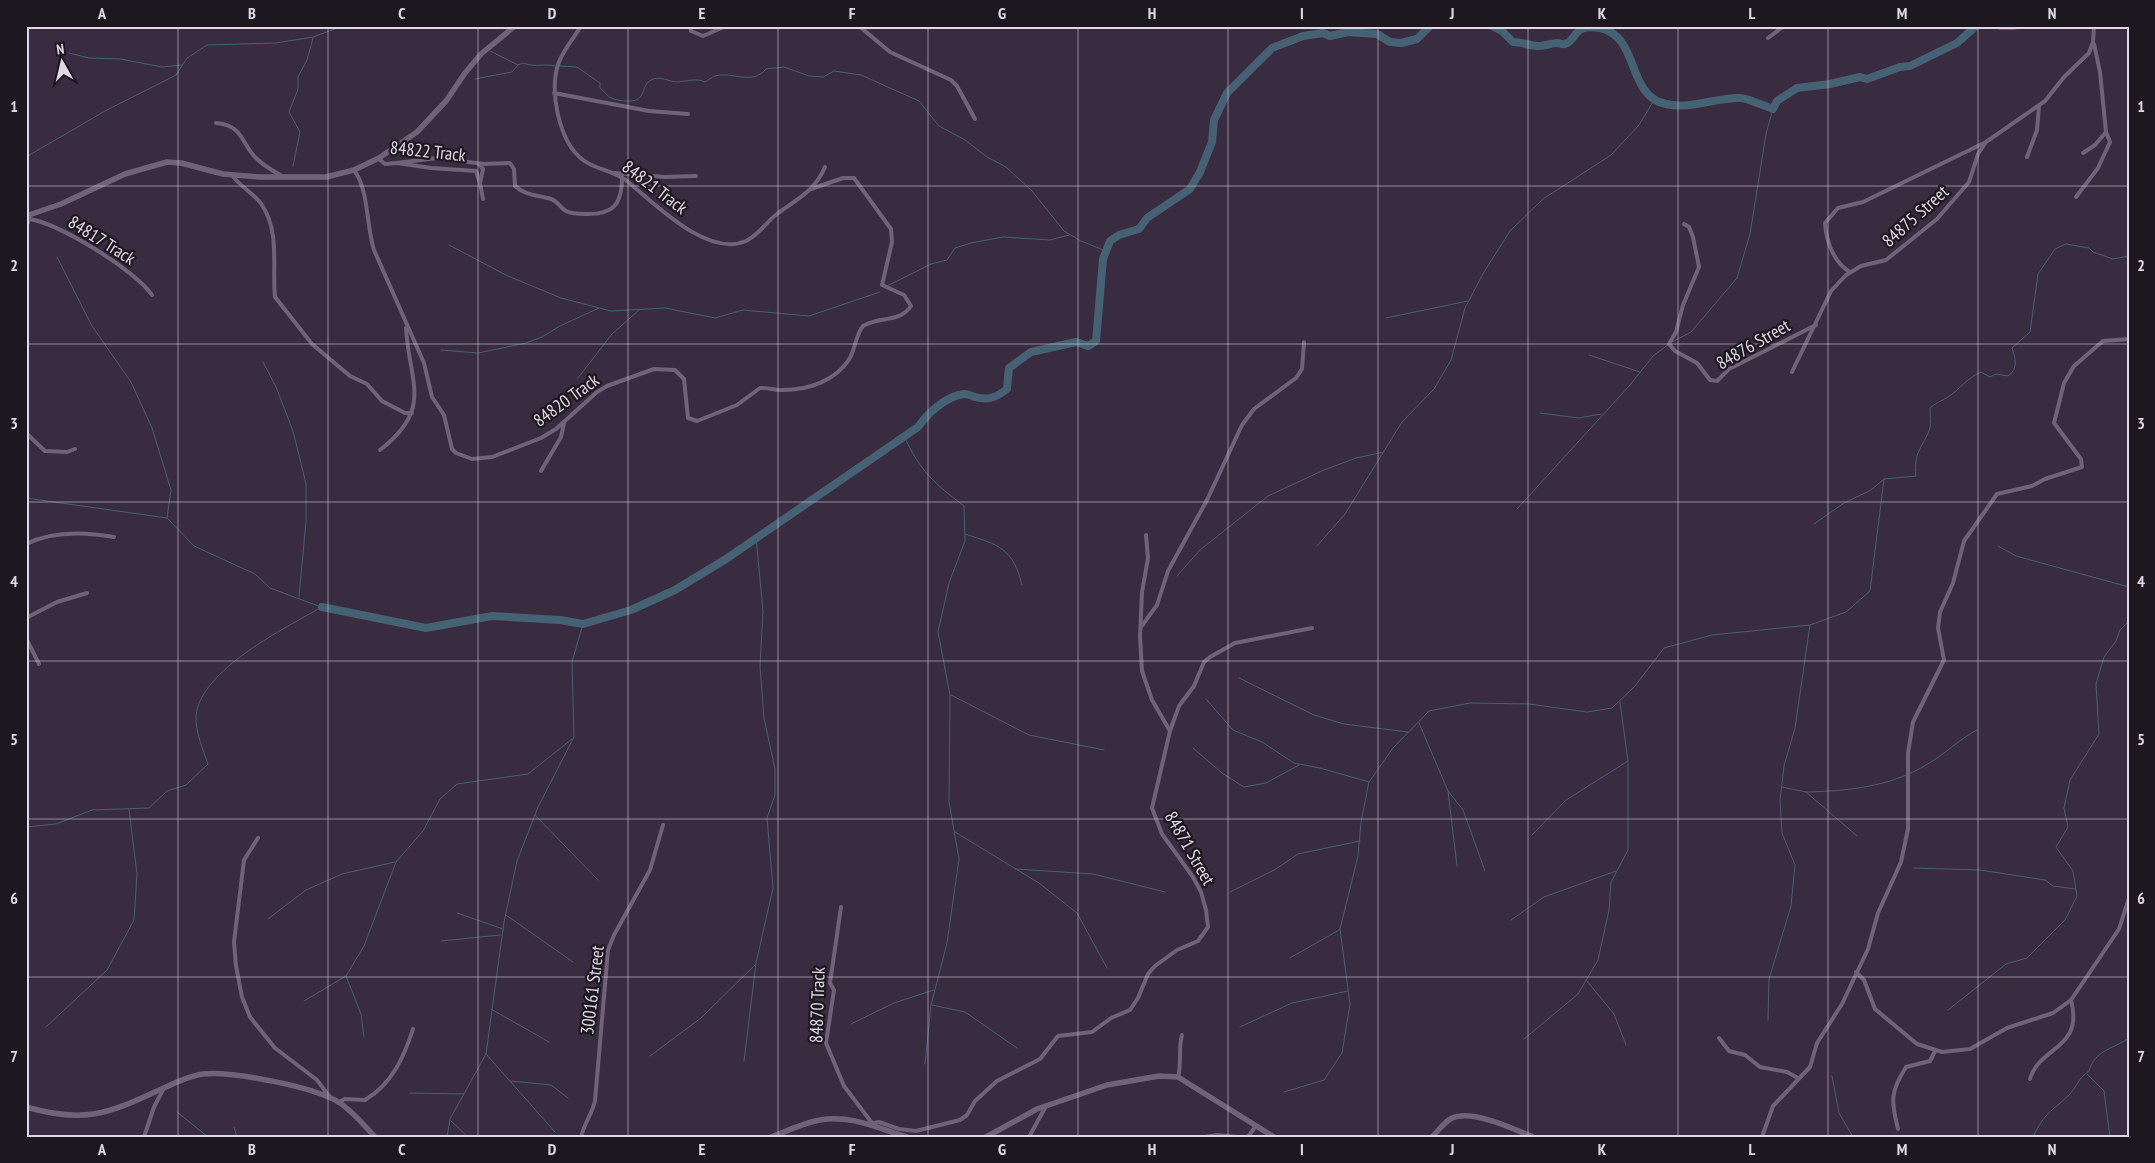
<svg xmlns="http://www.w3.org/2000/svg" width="2155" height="1163" font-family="'PT Sans Narrow',sans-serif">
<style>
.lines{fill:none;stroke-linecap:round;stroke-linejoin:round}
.stream{stroke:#456173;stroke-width:1}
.river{stroke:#456173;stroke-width:8}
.street{stroke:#706279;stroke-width:4}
.secondary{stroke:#706279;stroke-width:5.5}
.grid{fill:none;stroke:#e1d8e5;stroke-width:1;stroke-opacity:0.55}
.labels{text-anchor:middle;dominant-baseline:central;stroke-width:4.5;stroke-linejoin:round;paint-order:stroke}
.street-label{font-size:18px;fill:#e1d8e5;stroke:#1d1720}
.neatline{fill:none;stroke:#e1d8e5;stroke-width:2}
.grid-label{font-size:16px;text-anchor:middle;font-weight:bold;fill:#e1d8e5}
</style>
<rect width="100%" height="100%" fill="#392c40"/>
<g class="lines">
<g class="stream">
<path d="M 490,51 L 518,65 L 523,63 C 538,68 543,63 555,66"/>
<polyline points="69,53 89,58 120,59 162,67 182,65"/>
<path d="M 560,66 L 577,67 L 600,83 L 600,88 C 604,91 607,96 611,98 C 618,101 637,104 641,96 C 645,90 644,84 651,80 C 660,75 669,82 678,82 C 687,81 697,78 705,82 C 708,80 712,77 715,76 C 733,71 752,86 766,69 L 784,67 L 809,76 L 823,77 L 834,71 L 861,75 L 919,101 L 939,126 L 965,140 L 987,157 L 1006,167 L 1032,191 L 1064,231 L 1081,241 L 1106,251"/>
<polyline points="475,79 512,72 518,65"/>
<polyline points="26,157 105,111 176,75 187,58 207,45 276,43 313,37 343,26"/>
<polyline points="293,166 300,132 289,112 298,89 298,77 307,60 313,38"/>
<polyline points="449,245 508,276 561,298 611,311 665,308 715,318 743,310 809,316 880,292"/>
<polyline points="57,257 92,326 131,382 152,428 171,490 167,518"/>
<polyline points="887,286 931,264 947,260 955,248 971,243 1003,237 1050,240 1069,235"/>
<polyline points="1386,318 1468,301"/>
<polyline points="1672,342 1691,332 1737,278 1750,234 1766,134 1773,109"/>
<polyline points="441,350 478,353 526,343 542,337 560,326 599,308"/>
<polyline points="1589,355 1640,372"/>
<polyline points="263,362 276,387 293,431 306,484 306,521 299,597"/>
<polyline points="578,378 612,334 639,310"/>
<polyline points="1540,413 1579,418 1601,414"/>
<path d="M 904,436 C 920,471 934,483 964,506 L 965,541 L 949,583 L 938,632 L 950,695 L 949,802 L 959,859 L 947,943 L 931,1005 L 925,1064"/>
<polyline points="26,498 167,518 194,546 255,574 270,588 321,607"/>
<polyline points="1517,509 1630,385 1653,356 1669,344"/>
<polyline points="1814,524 1844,503 1871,490 1884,479"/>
<path d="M 965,534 C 999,545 1013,548 1022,585"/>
<polyline points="1317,546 1345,514 1402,422 1434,389 1451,360 1465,308 1484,272 1510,231 1543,199 1611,155 1639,125 1654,100"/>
<polyline points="1998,546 2016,556 2129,587"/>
<polyline points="1177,576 1200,550 1268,496 1324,470 1356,458 1384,452"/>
<polyline points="1239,678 1314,715 1344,724 1408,732"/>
<polyline points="951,695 1029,735 1104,750"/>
<polyline points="1206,699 1233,730 1262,742 1294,763 1320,768 1369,782"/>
<polyline points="1419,723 1448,791 1457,866"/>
<polyline points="1193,748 1222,773 1244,787 1266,783 1299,765"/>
<polyline points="1782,787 1806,792 1857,836"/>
<polyline points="1448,791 1463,810 1485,871"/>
<path d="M 1806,792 C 1847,791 1890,787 1926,765 C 1944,755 1958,740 1977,730"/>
<polyline points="535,815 598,880"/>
<path d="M 26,827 L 56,824 L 92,810 L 149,808 L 167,791 L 186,785 L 208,764 C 203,750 195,730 196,716 C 200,670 285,628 322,607"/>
<polyline points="955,832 1039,883 1077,913 1107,968"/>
<polyline points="1532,835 1566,800 1628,761"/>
<polyline points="1914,868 1980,870 2045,880 2053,886 2075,889"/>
<polyline points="1015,869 1093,874 1165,892"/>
<polyline points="1230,892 1276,869 1298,854 1360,841"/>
<polyline points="457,913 503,929"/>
<polyline points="506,915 573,962"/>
<polyline points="268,919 306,890 342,874 395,862"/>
<polyline points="1511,920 1544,897 1616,871"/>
<polyline points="441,941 500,935"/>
<polyline points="1290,958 1339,930"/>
<polyline points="346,976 361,1014 364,1037"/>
<polyline points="1586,980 1614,1014 1626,1045"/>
<polyline points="304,1001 346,976 364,946 396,862 423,831 440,799 457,784 528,774 572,739"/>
<polyline points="932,1005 965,1012 1017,1048"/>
<polyline points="491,1009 549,1042"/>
<polyline points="1948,1010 2006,964 2027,958 2065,920 2077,896 2073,871 2056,847 2068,827 2064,808 2070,780 2099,734 2096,684 2104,657 2116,641 2120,630 2129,621"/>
<polyline points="1768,1020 1769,979 1791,906 1795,865 1782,833 1780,801 1784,766 1795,728 1810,625"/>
<polyline points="851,1024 894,1003 934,990"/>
<polyline points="46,1027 107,970 134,920 137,874 129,809"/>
<polyline points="1240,1027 1292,1003 1348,991"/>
<polyline points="1524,1039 1578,994 1598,960 1609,910 1611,882 1628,850 1628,761 1620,702"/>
<polyline points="486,1054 555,1132"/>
<polyline points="650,1056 701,1018 755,965"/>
<polyline points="744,1061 756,963 773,888 767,818 775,795 775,769 764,718 760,666 763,611 756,537"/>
<polyline points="2087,1074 2104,1091 2110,1137"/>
<polyline points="1832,1076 1839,1113 1853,1137"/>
<polyline points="511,1081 551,1085 568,1098"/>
<path d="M 1284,1092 L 1324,1080 L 1342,1053 L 1350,1004 L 1340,929 L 1358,856 L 1361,822 L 1369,782 L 1393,748 L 1429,711 L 1470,703 L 1529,704 L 1587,712 L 1612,708 L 1635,686 L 1664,648 L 1712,635 L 1810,625 L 1846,612 L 1870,591 L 1884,479 L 1916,476 C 1913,451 1923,448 1930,428 C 1931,423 1930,414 1930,408 C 1935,403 1942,401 1948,397 C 1960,389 1967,378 1981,372 L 1990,377 L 1996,374 L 2008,376 C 2019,368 2015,358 2012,348 L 2030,332 L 2038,274 L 2055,249 L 2066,244 L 2089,248 L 2093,252 L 2113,259 L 2129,256"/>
<polyline points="410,1093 464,1094"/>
<polyline points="177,1112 208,1137"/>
<polyline points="450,1120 468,1137"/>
<polyline points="234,1127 237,1137"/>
<polyline points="447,1137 450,1119 486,1054 504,922 517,861 538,807 574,737 572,662 583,624"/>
<path d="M 2033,1137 C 2045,1112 2051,1112 2069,1095 C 2076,1088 2079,1077 2089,1071 C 2095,1050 2113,1049 2129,1038"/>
</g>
<g class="river">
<path d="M 1492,26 L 1502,31 L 1513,42 C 1522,42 1530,46 1539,46 C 1545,46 1551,43 1557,43 C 1560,43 1562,45 1565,44 C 1577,41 1572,23 1600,28 C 1640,36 1626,96 1666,104 C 1691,110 1716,97 1741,98 C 1745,98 1768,107 1773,109 L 1777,101 L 1797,88 L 1830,84 L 1860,77 L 1867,79 L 1900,67 L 1910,66 L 1957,43 L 1976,26"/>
<polyline points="2001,26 2014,26"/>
<path d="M 322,607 L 426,628 L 492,616 L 560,620 L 583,624 L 631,610 L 675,590 L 726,559 L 918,427 C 928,413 946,396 964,394 C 969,394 971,396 975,397 C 988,401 997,397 1007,389 L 1009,368 L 1031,352 L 1076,342 L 1088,346 L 1096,341 L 1103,259 L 1110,241 L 1119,235 L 1139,229 L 1147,218 L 1190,189 L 1200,172 L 1212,142 L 1214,120 L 1227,93 L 1272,48 L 1303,36 L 1323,33 L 1330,36 L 1348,32 L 1377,34 L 1390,42 L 1401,43 L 1417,39 L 1430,26"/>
</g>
<g class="street">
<path d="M 581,26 C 574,38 564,49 559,62 C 548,89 559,142 583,160 C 596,170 613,170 627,181 C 654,203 707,258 746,241 C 760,234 766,222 777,214 C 797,199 815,191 825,167"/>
<polyline points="690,26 691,31 703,36 726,26"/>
<polyline points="859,26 890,52 951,80 957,86 975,119"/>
<polyline points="1768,38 1784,26"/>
<polyline points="554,93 649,111 688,114"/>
<path d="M 216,123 C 243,125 241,143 256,158 C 263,165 273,171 282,176"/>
<polyline points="2083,153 2095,145 2106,132"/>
<polyline points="2027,157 2037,130 2039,106"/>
<polyline points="378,158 385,164 397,163 431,168 476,171 480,183 483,199"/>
<path d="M 397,163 L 437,158 L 484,164 L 510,163 L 514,169 L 515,186 C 526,196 538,195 551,199 C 558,201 560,208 566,211 C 572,214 579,214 585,214 C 613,215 622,205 622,177"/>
<polyline points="479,164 483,169 480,183"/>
<path d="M 354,170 C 369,190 366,225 374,250 L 424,363 L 432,397 L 444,415 L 452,449 L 456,453 L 472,459 L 492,457 L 541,438 L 556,429 L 597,392 L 607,386 L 654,369 L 675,370 L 684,379 L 688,418 L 697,421 L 737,405 L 760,388 C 768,387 775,391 783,390 C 808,390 836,381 850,358 C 855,349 856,334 863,326 C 879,316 900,323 911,306 L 904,295 L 882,285 L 892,242 L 891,229 L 854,178 L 843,178 L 811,189"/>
<polyline points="615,173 665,177 696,176"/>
<path d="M 232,175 C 240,187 254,193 262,205 C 280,232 272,267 275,297 L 312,344 L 350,376 L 367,384 L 382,401 L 405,413 L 412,413"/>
<polyline points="2076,197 2098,168 2110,142 2106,132 2100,72 2094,44"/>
<path d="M 29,219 C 59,223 136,271 152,295"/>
<polyline points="1684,224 1689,227 1693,237 1699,267 1683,305 1676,332 1669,344 1675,351 1697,363 1710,380 1717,381 1729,369 1816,325"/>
<polyline points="26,227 30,217"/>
<path d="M 1850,272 C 1834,263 1826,241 1825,223 L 1838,208 L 1863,202 L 1984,143"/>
<polyline points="1792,372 1831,291 1846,275 1861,266 1886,260 1937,219 1969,182 1978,154 1986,142 2045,101 2064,77 2089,53 2093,42 2094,26"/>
<polyline points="26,433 45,451 67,452 75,449"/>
<path d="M 380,450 C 434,408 409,383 406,328"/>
<polyline points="541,471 561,437 564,423"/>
<polyline points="1146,535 1148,558 1142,592 1140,636 1142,671 1152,700 1170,731"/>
<path d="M 26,544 C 52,531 86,532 114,537"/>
<polyline points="26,618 57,602 87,593"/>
<polyline points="1141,627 1157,605 1168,571 1207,500 1242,425 1254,409 1296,378 1302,369 1304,342"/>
<polyline points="26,638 39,664"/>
<polyline points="258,838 244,860 234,942 236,966 242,997 250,1017 275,1048 317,1080 329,1096"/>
<polyline points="841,907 830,983 834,990 826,1043 844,1086 872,1123"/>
<polyline points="1856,972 1864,980 1875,1009 1917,1044 1942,1052 1970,1049 2007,1028 2053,1013 2071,1000 2119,929 2129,898"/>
<polyline points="1719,1038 1729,1051 1745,1055 1760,1067 1787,1072 1798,1078"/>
<path d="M 1178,1077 C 1182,1063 1178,1049 1182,1035"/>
<path d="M 2030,1079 C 2040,1045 2084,1050 2071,1000"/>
<path d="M 339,1102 L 345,1099 L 365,1100 C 392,1084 404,1057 413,1029"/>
<polyline points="868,1124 879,1122 899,1129 916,1131 960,1120 967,1115 975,1101 997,1081 1040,1059 1058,1036 1092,1032 1111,1018 1130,1010 1138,998 1148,974 1155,966 1177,950 1198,941 1208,927 1206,910 1201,892 1193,877 1162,834 1152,808 1170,731 1179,706 1194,686 1204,662 1210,657 1235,643 1312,628"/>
<path d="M 1898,1129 C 1891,1101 1890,1092 1906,1067 L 1930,1061 L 1935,1051"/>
<polyline points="144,1137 154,1107 164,1088"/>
<path d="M 581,1137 C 584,1124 592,1114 595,1101 L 608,950 L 614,935 L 650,870 L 663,825"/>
<polyline points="1029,1137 1046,1106"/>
<polyline points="1205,1137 1217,1135 1237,1137"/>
<polyline points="1248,1137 1255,1127"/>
<polyline points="1762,1137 1773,1106 1810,1067 1817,1043 1842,1004 1868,949 1878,913 1901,862 1908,829 1908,753 1913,722 1944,660 1938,628 1940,612 1953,583 1964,541 1997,494 2032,486 2045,479 2082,467 2081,459 2054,423 2064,383 2074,366 2103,341 2129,339"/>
</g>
<g class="secondary">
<polyline points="26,216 61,204 125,174 167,162 181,163 223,174 259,177 326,177 354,170 379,158 417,132 446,101 465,73 481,54 515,26"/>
<path d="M 26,1107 C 82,1123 106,1115 157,1091 C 171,1085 187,1076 203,1074 C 232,1071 316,1087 340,1103 C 353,1112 364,1125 375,1137"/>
<path d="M 771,1137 C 787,1131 803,1123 820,1120 C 849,1114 880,1129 907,1137"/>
<polyline points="986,1137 1037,1109 1107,1085 1159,1076 1178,1077 1274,1137"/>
<path d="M 1432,1137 C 1438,1131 1444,1122 1452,1118 C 1472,1109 1514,1129 1533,1137"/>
</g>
</g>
<path class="grid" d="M 178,26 L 178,1137M 328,26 L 328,1137M 478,26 L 478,1137M 628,26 L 628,1137M 778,26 L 778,1137M 928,26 L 928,1137M 1078,26 L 1078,1137M 1228,26 L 1228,1137M 1378,26 L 1378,1137M 1528,26 L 1528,1137M 1678,26 L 1678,1137M 1828,26 L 1828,1137M 1978,26 L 1978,1137M 26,186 L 2129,186M 26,344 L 2129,344M 26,502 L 2129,502M 26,661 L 2129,661M 26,819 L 2129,819M 26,977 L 2129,977"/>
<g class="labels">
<g class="street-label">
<text transform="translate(428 151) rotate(6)">84822 Track</text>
<text transform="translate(655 187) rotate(37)">84821 Track</text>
<text transform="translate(1915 216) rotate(-42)">84875 Street</text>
<text transform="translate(102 240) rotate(32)">84817 Track</text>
<text transform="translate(1753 344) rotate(-30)">84876 Street</text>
<text transform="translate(566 400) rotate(-36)">84820 Track</text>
<text transform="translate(1190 848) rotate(60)">84871 Street</text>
<text transform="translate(592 990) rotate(-83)">300161 Street</text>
<text transform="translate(817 1005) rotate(-88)">84870 Track</text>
</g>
</g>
<rect width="2155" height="1163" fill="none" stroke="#1d1720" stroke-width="55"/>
<g transform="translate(62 62) rotate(352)" stroke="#1d1720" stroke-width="4" paint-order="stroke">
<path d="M0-4L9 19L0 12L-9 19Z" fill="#e1d8e5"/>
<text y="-8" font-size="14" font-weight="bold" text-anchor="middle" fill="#e1d8e5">N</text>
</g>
<rect x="28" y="28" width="2100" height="1108" class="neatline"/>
<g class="grid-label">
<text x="102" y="19">A</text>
<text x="252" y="19">B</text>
<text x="402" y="19">C</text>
<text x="552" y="19">D</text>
<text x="702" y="19">E</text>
<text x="852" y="19">F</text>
<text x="1002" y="19">G</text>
<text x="1152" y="19">H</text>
<text x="1302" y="19">I</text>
<text x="1452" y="19">J</text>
<text x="1602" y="19">K</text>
<text x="1752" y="19">L</text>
<text x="1902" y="19">M</text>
<text x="2052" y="19">N</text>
<text x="14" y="112">1</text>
<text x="2141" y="112">1</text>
<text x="14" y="271">2</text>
<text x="2141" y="271">2</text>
<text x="14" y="429">3</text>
<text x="2141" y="429">3</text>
<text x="14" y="587">4</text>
<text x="2141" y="587">4</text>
<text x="14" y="745">5</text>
<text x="2141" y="745">5</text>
<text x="14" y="904">6</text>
<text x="2141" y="904">6</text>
<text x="14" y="1062">7</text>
<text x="2141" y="1062">7</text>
<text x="102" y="1155">A</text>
<text x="252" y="1155">B</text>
<text x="402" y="1155">C</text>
<text x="552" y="1155">D</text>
<text x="702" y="1155">E</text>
<text x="852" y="1155">F</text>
<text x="1002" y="1155">G</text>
<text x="1152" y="1155">H</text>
<text x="1302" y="1155">I</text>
<text x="1452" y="1155">J</text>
<text x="1602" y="1155">K</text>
<text x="1752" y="1155">L</text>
<text x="1902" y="1155">M</text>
<text x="2052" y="1155">N</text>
</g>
</svg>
